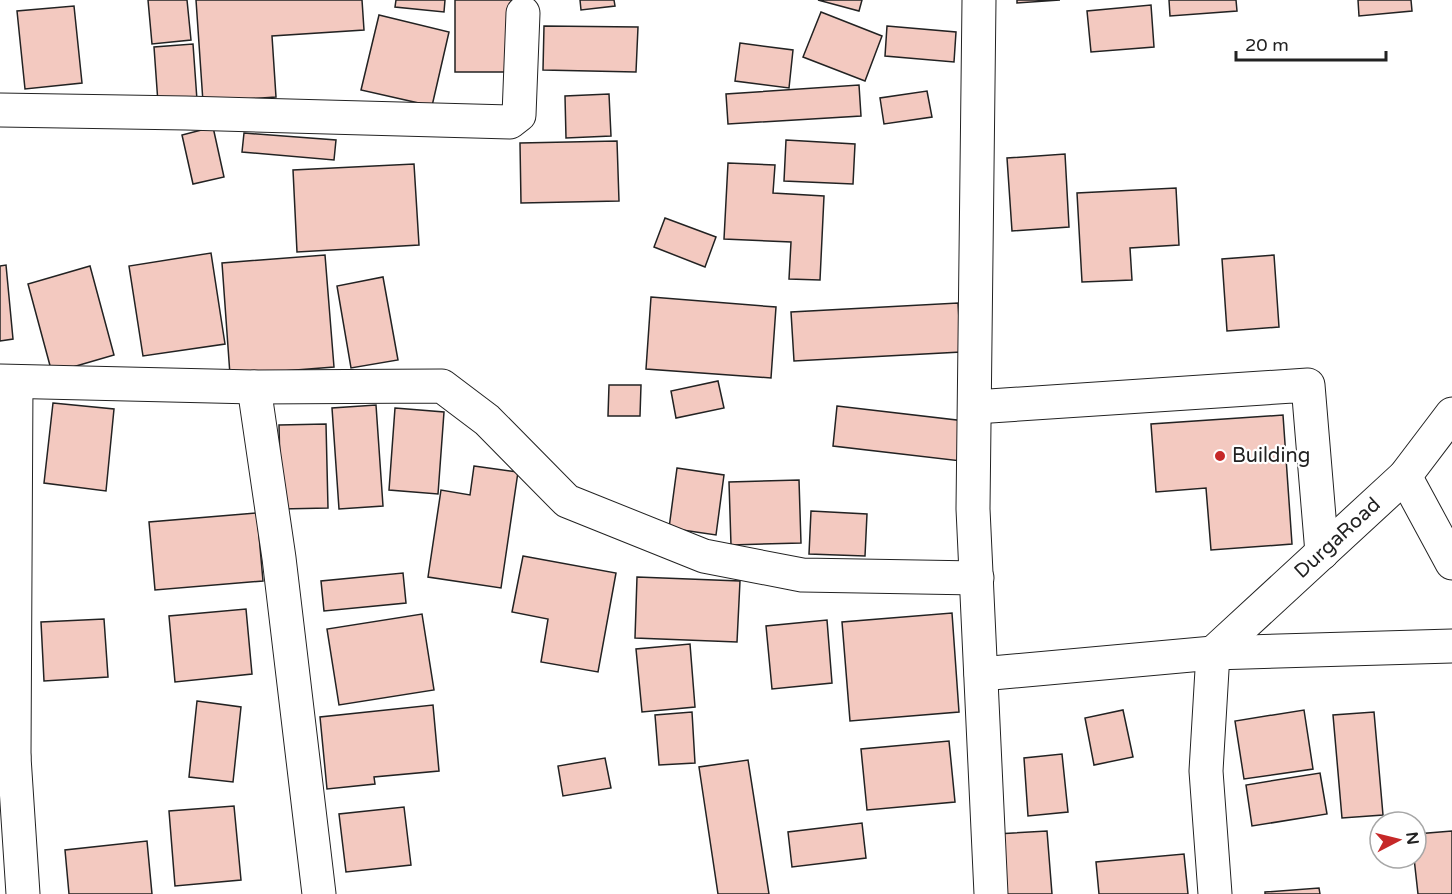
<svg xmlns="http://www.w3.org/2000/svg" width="1452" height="894" font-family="'Varela Round',sans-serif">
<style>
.building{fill:#f3c9c0;stroke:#222;stroke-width:1.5}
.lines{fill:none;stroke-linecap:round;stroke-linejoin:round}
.street-casing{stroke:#222;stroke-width:35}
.street{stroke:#fff;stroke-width:33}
.poi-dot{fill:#c62828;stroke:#fff;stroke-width:2}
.labels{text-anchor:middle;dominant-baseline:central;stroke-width:4.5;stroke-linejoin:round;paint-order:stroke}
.poi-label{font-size:20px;fill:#222;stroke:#fff;text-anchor:start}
.street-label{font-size:20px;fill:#222;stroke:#fff}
</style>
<rect width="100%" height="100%" fill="#fff"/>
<g class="building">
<polygon points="148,0 187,0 191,40 152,44"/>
<polygon points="196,0 362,0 364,30 272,36 276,97 203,102"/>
<polygon points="396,0 445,0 444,12 395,7"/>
<polygon points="455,0 512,0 511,72 455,72"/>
<polygon points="580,0 614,0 615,6 581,10"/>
<polygon points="818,0 862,0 859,11"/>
<polygon points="1017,0 1060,0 1017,3"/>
<polygon points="1169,0 1236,0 1237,11 1170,16"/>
<polygon points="1358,0 1411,0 1412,11 1359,16"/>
<polygon points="1151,5 1154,47 1091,52 1087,11"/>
<polygon points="74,6 82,83 25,89 17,11"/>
<polygon points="821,12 882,36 865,81 803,57"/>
<polygon points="379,15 449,32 432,106 361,90"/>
<polygon points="544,26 638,27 636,72 543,70"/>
<polygon points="887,26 956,32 954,62 885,56"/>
<polygon points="740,43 793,50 789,88 735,81"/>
<polygon points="193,44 197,100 158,103 154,47"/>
<polygon points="859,85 861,116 728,124 726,94"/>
<polygon points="927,91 932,117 884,124 880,98"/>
<polygon points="609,94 611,136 566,138 565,96"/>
<polygon points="213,127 224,177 193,184 182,135"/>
<polygon points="244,133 336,140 334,160 242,152"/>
<polygon points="786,140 855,144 853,184 784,181"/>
<polygon points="617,141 619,201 521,203 520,143"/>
<polygon points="1065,154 1069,227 1012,231 1007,158"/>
<polygon points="728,163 775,165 773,193 824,196 820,280 789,279 791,242 724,239"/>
<polygon points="414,164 419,245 297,252 293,170"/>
<polygon points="1176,188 1179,245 1130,248 1132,280 1082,282 1077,193"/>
<polygon points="665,218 716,237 705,267 654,247"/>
<polygon points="211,253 225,344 143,356 129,266"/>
<polygon points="325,255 334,367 230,375 222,263"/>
<polygon points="1274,255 1279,327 1227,331 1222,259"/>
<polygon points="6,265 13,339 0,341 0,266"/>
<polygon points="90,266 114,355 52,373 28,284"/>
<polygon points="383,277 398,360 351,368 337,286"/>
<polygon points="651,297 776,307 771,378 646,369"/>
<polygon points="958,303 961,352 794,361 791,312"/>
<polygon points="718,381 724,408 676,418 671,391"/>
<polygon points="609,385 641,385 640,416 608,416"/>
<polygon points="53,403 114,409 106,491 44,483"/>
<polygon points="376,405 383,506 339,509 332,408"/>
<polygon points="837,406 965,421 961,461 833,446"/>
<polygon points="395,408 444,412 438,494 389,490"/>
<polygon points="1283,415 1292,544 1211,550 1206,488 1156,492 1151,424"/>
<polygon points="326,424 328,508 281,509 279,425"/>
<polygon points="474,466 518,472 501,588 428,577 441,490 470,495"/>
<polygon points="677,468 724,475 716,535 669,528"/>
<polygon points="799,480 801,543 731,545 729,482"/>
<polygon points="811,511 867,514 865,556 809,554"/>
<polygon points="257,513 263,581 155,590 149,522"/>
<polygon points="523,556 616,573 598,672 541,662 548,619 512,612"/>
<polygon points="403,573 406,603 324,611 321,581"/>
<polygon points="637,577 740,581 737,642 635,638"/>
<polygon points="246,609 252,674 175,682 169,616"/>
<polygon points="952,613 959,712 850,721 842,622"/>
<polygon points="422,614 434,690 339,705 327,629"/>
<polygon points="104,619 108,677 44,681 41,622"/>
<polygon points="827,620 832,683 772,689 766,626"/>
<polygon points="690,644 695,707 642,712 636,649"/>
<polygon points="197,701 241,707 233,782 189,777"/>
<polygon points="433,705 439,771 374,777 375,784 327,789 320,717"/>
<polygon points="1123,710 1133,757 1094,765 1085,718"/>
<polygon points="1304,710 1313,769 1244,779 1235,721"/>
<polygon points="692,712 695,763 659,765 655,715"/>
<polygon points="1374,712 1383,815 1342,818 1333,715"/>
<polygon points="949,741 955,802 867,810 861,749"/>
<polygon points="1062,754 1068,812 1028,816 1024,758"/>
<polygon points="605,758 611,788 563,796 558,766"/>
<polygon points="748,760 769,894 718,894 699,767"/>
<polygon points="1320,773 1327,814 1252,826 1246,785"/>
<polygon points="234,806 241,880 175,886 169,811"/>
<polygon points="404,807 411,865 346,872 339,814"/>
<polygon points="862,823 866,858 792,867 788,832"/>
<polygon points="1047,831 1052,894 1001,894 996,834"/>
<polygon points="1452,831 1452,894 1418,894 1414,858 1416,858 1416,834"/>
<polygon points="147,841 152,894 69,894 65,850"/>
<polygon points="1184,854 1188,894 1099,894 1096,862"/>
<polygon points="1319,888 1320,894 1265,894 1265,892"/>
</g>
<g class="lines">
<g class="street-casing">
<g id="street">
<polyline points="979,0 973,509 991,894"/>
<polyline points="0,110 186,113 510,122 519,115 523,13"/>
<polyline points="0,381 254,387 442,386 487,420 567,501 704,556 802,575 977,578"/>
<polyline points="254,387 279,558 319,894"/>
<polyline points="975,407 1308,385 1322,553"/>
<polyline points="1405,476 1452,563"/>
<polyline points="981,674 1213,653 1452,646"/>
<polyline points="0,757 14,757 23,894"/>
<polyline points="14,757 16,383"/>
<path id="s1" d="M 1215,894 L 1206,771 L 1213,653 L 1405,476 L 1452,414"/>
</g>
</g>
<use href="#street" class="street"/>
</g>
<circle class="poi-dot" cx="1220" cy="456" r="6"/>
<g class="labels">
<g class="poi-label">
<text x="1232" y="456">Building</text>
</g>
<g class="street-label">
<text stroke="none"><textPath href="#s1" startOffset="411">DurgaRoad</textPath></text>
</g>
</g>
<g transform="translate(1398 840) rotate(83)"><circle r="28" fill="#ffffff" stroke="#a7a7a7" stroke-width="1.5"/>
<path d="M0-4.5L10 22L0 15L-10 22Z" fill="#c62828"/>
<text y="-9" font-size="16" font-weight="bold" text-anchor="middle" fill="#222222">N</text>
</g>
<path d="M1236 51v9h150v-9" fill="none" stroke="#222222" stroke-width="3"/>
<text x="1245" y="51" font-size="18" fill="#222222" stroke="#ffffff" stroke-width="4.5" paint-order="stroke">20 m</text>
</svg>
